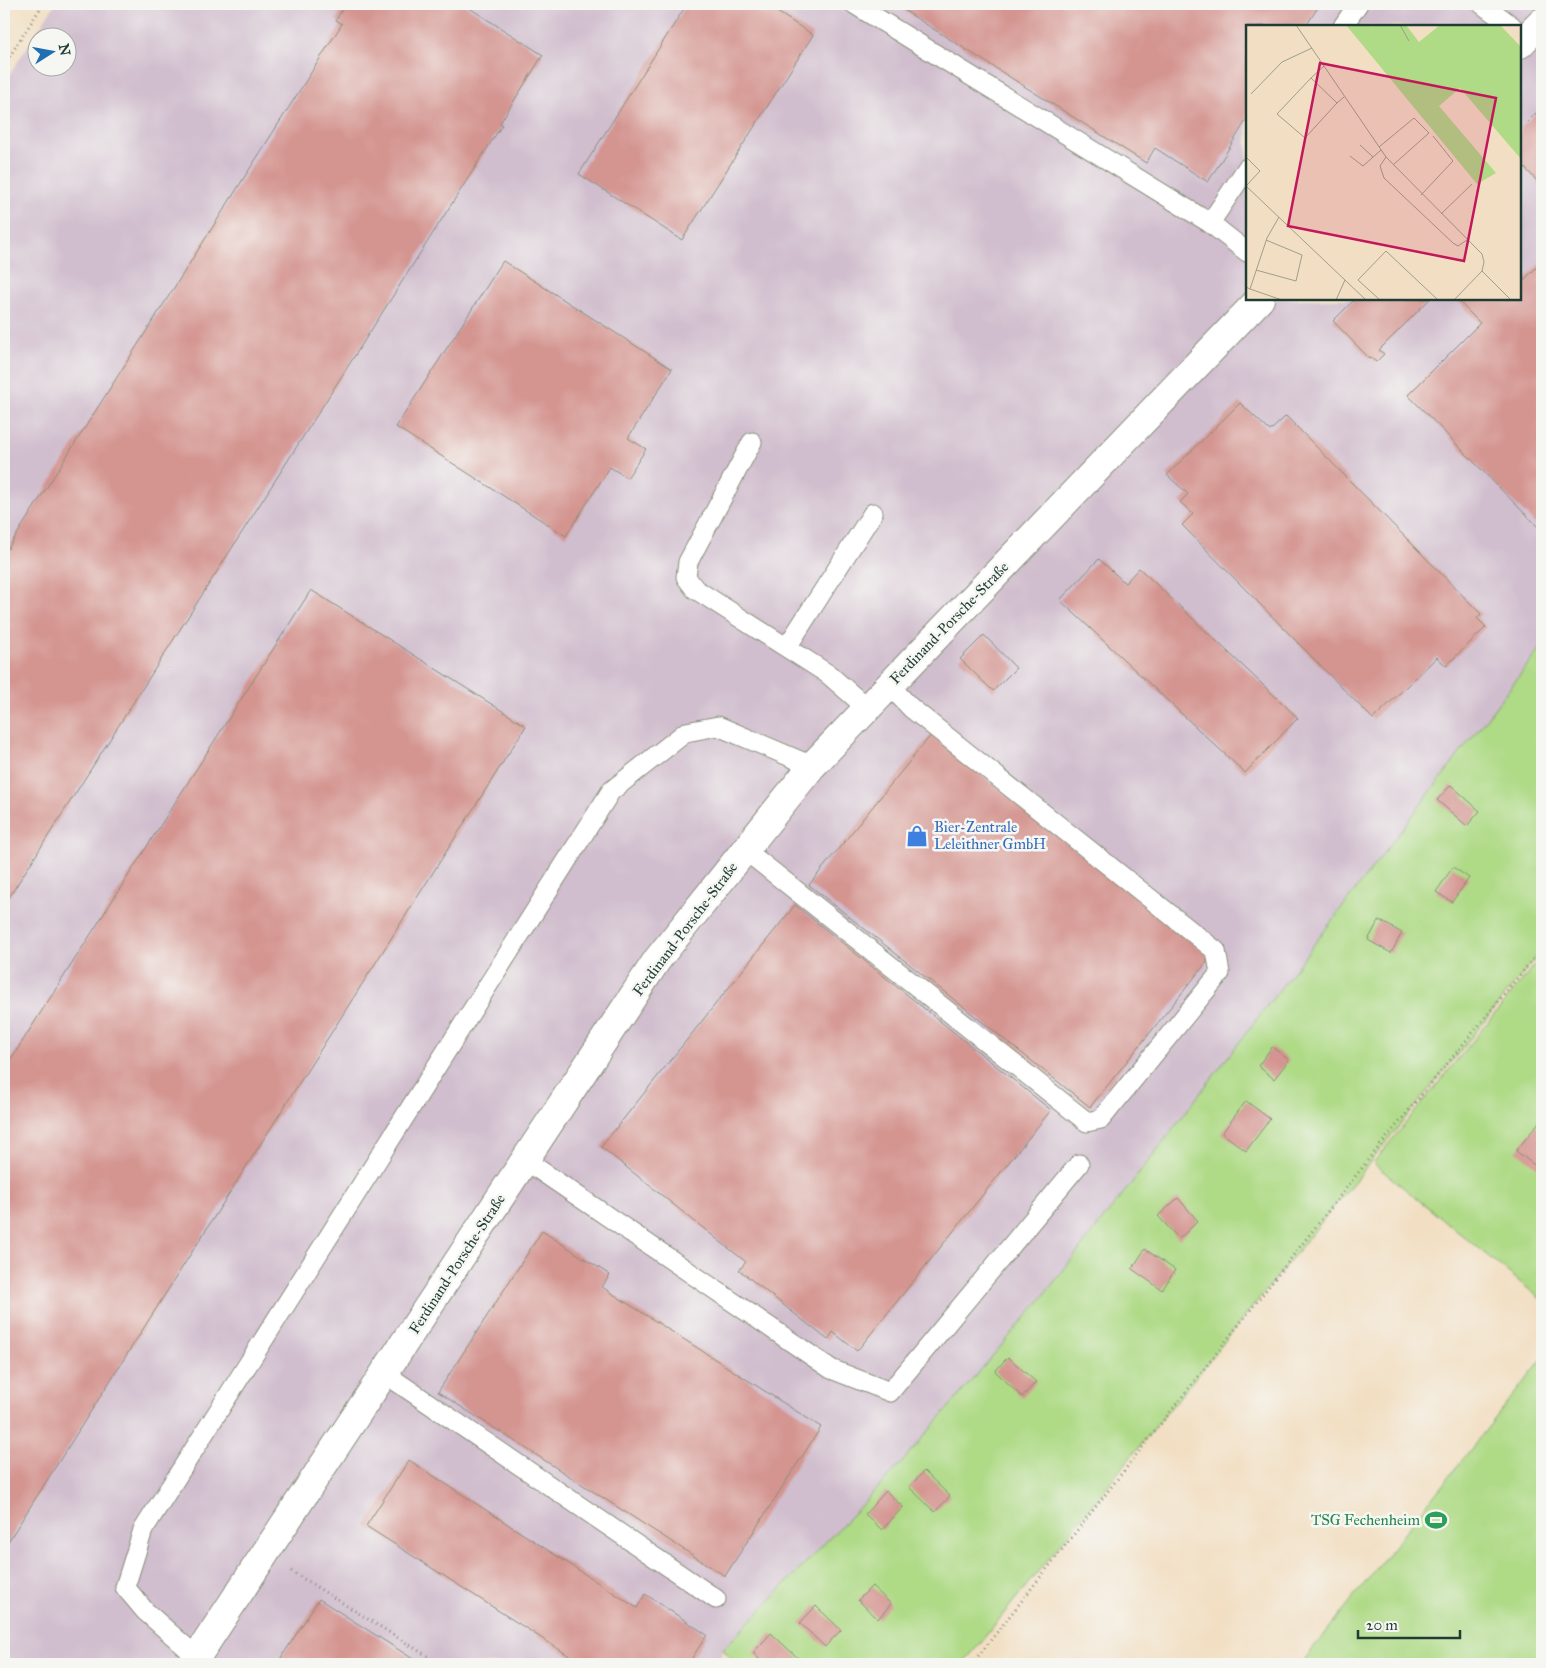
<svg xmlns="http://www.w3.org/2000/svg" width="1546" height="1668" font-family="'IM FELL Great Primer',serif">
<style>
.industrial{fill:#d0bdcd;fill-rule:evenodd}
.green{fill:#afda86;stroke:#678c5d}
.building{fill:#d49490}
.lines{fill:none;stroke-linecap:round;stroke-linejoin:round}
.service-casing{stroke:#888e7c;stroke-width:21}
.minor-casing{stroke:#888e7c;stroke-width:30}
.path{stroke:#888e7c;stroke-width:3;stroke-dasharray:1 4;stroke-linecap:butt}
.service{stroke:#fff;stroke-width:19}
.minor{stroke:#fff;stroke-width:28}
.labels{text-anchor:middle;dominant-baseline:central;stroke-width:5;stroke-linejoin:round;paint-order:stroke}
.street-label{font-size:15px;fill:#1f3d34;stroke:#f6f6f2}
.shop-label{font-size:15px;fill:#366cbe;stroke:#f6f6f2;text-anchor:start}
.leisure-label{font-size:15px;fill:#27864d;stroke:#f6f6f2;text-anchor:end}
.inset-road{fill:none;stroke:#9e9e8a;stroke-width:1}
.view{fill:#c2185b;fill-opacity:0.15;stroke:#c2185b;stroke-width:2.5}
.inset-edge{fill:none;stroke:#1f3d34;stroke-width:2.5}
</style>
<rect width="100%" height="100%" fill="#f6f6f2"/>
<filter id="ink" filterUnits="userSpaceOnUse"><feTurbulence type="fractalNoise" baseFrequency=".02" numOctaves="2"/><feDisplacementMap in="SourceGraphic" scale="10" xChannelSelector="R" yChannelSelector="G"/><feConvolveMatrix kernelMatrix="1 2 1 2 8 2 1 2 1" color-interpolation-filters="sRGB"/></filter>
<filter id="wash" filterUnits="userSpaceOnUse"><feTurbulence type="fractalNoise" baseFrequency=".0096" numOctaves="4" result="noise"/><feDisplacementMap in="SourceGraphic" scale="20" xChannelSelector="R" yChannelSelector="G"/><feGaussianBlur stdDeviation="1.12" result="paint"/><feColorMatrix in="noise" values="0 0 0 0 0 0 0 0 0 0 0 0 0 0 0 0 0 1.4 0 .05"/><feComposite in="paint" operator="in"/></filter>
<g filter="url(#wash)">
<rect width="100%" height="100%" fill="#f2dfc3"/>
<path class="industrial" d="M 55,4 L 1542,4 L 1542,646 L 1137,1176 L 1037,1304 L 898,1467 L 723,1649 L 718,1664 L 4,1664 L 4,83 ZM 1247,26 L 1520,26 L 1520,299 L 1247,299 ZM 38,38 L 68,38 L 68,68 L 38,68 Z"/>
<g class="green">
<polygon points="1542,646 1542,950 963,1664 736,1664 723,1649 898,1467 1037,1304 1137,1176"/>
<polygon points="1542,956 1542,1300 1373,1163"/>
<polygon points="1542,1359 1542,1664 1301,1664"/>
</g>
<g id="blocks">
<g class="building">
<polygon points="336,4 463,4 543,55 500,123 502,125 6,902 4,901 4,547 7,550 342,24 336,20 343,8"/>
<polygon points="687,4 765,4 813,35 682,240 579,174"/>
<polygon points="894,4 1320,4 1306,26 1247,26 1247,119 1208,182 1155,148 1146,163"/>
<polygon points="1542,107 1542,186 1520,163 1520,129"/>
<polygon points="503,261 672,369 628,438 646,449 627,478 610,467 566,536 396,427"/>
<polygon points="1542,262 1542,531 1408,395 1480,323 1456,299 1520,299 1520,284"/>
<polygon points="1355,299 1430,299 1379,350 1384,354 1376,362 1371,358 1370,359 1333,321"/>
<polygon points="1240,403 1270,431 1286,416 1481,614 1477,618 1486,627 1446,666 1437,657 1373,719 1182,525 1193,514 1180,502 1188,494 1167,475"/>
<polygon points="1099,559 1125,583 1139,568 1298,718 1245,773 1060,600"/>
<polygon points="311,590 526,726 4,1548 4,1070"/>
<polygon points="984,635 1016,668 993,691 960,659"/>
<polygon points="931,735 1211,957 1090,1107 809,885"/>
<polygon points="1451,785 1480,811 1467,826 1437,800"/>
<polygon points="1453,867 1469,878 1452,902 1436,892"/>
<polygon points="795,905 1051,1110 857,1351 833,1332 828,1340 739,1270 746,1262 601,1147"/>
<polygon points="1379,920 1402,933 1391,953 1368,940"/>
<polygon points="1272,1047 1289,1060 1274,1079 1258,1066"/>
<polygon points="1246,1101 1270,1119 1246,1151 1222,1133"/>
<polygon points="1540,1121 1542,1123 1542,1171 1516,1151"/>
<polygon points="1178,1198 1198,1221 1179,1239 1158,1216"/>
<polygon points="542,1231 610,1275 602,1287 821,1427 725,1576 438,1392"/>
<polygon points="1145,1249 1175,1270 1162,1290 1132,1269"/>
<polygon points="1008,1357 1036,1382 1022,1397 995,1371"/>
<polygon points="409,1460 637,1608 645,1594 707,1635 688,1664 582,1664 366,1526"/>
<polygon points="924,1471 950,1496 935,1512 909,1487"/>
<polygon points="886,1491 903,1507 882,1530 865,1514"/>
<polygon points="872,1586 891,1604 878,1619 858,1600"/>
<polygon points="319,1599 421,1664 277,1664"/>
<polygon points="816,1606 841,1630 825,1647 800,1623"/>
<polygon points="771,1633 799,1659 794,1664 764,1664 753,1653"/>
</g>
</g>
</g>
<g filter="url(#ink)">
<use href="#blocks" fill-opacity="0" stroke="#888e7c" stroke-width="1"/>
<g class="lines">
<g class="service-casing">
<g id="service">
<polyline points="854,4 1210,223"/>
<polyline points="1482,4 1512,26"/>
<polyline points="1343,26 1358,4"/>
<polyline points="1247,168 1210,223 1247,252"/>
<polyline points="752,442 688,562 686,577 695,589 828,674 867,708"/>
<polyline points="787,647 873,513"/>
<polyline points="745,850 1087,1122 1101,1119 1220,973 1216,951 911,708 889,685"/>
<polyline points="525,1160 831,1369 890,1392 1079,1164"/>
<polyline points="384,1373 716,1599"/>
<polyline points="197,1657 145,1611 125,1587 143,1530 611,791 686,732 718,726 812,766"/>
</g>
</g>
<g class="minor-casing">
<g id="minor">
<polyline points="1520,44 1542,22"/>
<polyline points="192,1664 657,960 812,766 1260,299"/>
</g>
</g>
<g class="path">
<polyline points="4,65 43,4"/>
<polyline points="291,1571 440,1664"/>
<polyline points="972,1664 1369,1159 1542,948"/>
</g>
<use href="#service" class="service"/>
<use href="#minor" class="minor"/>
</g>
</g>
<defs>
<g id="shop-bare" transform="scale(1.725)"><path d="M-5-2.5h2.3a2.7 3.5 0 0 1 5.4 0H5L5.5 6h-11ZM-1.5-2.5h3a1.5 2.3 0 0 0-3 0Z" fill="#3f7fe0" stroke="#f6f6f2" stroke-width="2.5" paint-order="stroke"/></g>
<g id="stadium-bare" transform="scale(1.725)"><path d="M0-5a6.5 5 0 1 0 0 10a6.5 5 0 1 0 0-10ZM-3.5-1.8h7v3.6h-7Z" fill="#2e9e5b" stroke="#f6f6f2" stroke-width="2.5" paint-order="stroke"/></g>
</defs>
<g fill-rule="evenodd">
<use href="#shop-bare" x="917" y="836"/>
<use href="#stadium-bare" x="1436" y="1520"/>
</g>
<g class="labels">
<g class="street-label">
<text transform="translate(949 623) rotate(-46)">Ferdinand-Porsche-Straße</text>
<text transform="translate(685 929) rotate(-53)">Ferdinand-Porsche-Straße</text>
<text transform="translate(457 1264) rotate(-57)">Ferdinand-Porsche-Straße</text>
</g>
<g class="shop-label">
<text x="934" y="827">Bier-Zentrale<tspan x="934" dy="17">Leleithner GmbH</tspan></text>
</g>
<g class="leisure-label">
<text x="1420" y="1520">TSG Fechenheim</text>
</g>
</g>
<g transform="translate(1246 25)">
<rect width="275" height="275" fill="#f2dfc3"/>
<path d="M 100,0 L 125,0 L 128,3 L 126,0 L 160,0 L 173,17 L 194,0 L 254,0 L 275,22 L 275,134 L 214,63 L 193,81 L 250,148 L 231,159 Z" fill="#afda86"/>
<path class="inset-road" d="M 50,0 L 140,132 L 236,229 L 238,237 L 236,246 L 208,275M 154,0 L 163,16M 78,41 L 65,53 L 91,78 L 98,72M 65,53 L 31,89 L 59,113 L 91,78M 5,69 L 36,37 L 66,23M 114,120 L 127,132M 133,122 L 168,93 L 183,108 L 147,140M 104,131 L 117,141 L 135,125M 0,132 L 14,146 L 0,161M 140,132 L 134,141 L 138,153 L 207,218 L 212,221 L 221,215M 0,161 L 120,275M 175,170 L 207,136 L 187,111M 195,189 L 226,159M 10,245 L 50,256 L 56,230 L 20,215M 236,246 L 265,275M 0,262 L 4,264 L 21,213 L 33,192M 4,264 L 36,275M 90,275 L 99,255M 134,275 L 112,255 L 140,226 L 192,275"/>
<path class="view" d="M 74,38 L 250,73 L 218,236 L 42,201 Z"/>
<rect width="275" height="275" class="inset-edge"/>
</g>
<rect width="1546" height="1668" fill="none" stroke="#f6f6f2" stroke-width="20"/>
<g transform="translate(52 52) rotate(79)"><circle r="24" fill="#f6f6f2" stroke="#a0aca6"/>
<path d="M0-4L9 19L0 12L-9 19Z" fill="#1f6fb2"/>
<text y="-8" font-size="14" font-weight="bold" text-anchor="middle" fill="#1f3d34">N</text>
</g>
<path d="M1358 1630v8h102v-8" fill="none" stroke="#1f3d34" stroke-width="2.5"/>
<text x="1366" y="1630" font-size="15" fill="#1f3d34" stroke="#f6f6f2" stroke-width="4" paint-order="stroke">20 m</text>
</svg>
